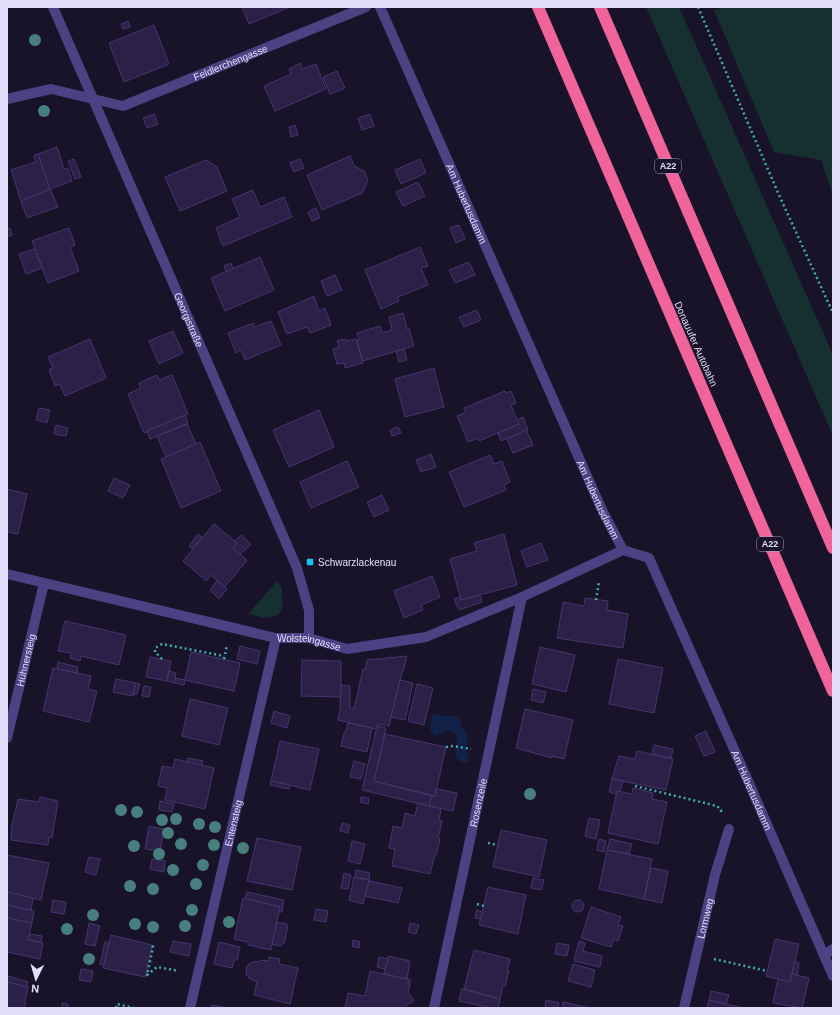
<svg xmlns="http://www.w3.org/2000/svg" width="840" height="1015" font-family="Arial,sans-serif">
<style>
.green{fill:#163031}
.water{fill:#122148}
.building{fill:#2b2047;stroke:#463571}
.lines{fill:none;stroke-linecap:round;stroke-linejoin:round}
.path{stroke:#3caeb1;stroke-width:2.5;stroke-dasharray:2 3;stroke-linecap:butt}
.service{stroke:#4a4283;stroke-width:10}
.minor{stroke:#4a4283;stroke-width:10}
.motorway{stroke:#f1639b;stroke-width:12}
.tree{fill:#477f7e}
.poi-dot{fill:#1ac4ea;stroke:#181328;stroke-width:1.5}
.labels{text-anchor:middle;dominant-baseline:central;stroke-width:3;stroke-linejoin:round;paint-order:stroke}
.shield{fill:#181328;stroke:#a6a0bc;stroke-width:1}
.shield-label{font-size:9px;font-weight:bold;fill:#e3ddfc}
.street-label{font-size:10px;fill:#e3ddfc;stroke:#181328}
.poi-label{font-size:10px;fill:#e3ddfc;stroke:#181328;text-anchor:start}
</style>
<rect width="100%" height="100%" fill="#181328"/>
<g class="green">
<polygon points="646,7 679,7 833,355 833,436"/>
<polygon points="728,7 833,7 833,196 821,160 774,152 714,10"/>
<path d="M 277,581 C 282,587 283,591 282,599 C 282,601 283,605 282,608 C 278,622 258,618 249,613 Z"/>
</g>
<path class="water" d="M 432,713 C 436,714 442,716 446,716 C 454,715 456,714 461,721 L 461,727 L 468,735 L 466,750 L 469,756 L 469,761 L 466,763 L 459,761 L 455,755 L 457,737 L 453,732 L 445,731 L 436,736 L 430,732 Z"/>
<g class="building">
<polygon points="242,7 290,7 249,24"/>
<polygon points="128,21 130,27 123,29 121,24"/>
<polygon points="154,25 169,64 124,82 109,43"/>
<polygon points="300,63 302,69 316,64 326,89 275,111 264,86 291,74 289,69"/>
<polygon points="337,71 345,88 330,94 323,77"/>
<polygon points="154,114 158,124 147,128 143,118"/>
<polygon points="370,114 374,126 362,130 358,118"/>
<polygon points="295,125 298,135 291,137 289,127"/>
<polygon points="57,147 64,169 68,168 72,181 50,189 38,154"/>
<polygon points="38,154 50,189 21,201 11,170 36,162 34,155"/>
<polygon points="350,156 354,166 364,171 368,181 362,193 322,210 307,175"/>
<polygon points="74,159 81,177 75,179 68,161"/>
<polygon points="300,159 304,168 294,172 290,163"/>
<polygon points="420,159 426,173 401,184 395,170"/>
<polygon points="206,160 217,167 227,191 180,211 165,177"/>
<polygon points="418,182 425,196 403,206 396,192"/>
<polygon points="50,189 58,207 27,218 21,201"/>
<polygon points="253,190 260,207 284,197 292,217 223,246 216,228 240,217 232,199"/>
<polygon points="316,208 320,218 312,221 308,212"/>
<polygon points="459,225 465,239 456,243 450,228"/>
<polygon points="10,228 12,235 7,237 7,229"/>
<polygon points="69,228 75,245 70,247 79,271 48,283 32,241"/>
<polygon points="420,247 428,266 421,268 428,285 398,297 399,301 381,309 365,270"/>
<polygon points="35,249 42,268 26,274 19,254"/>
<polygon points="260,257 274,290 225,311 211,278"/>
<polygon points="469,262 475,275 455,283 449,270"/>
<polygon points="231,263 233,269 226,272 224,266"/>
<polygon points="335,275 342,290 327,296 321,281"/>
<polygon points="314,296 319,311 325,308 331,325 310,333 307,327 287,334 278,312"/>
<polygon points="477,310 481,320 464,327 459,317"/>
<polygon points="403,313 407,329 409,328 414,346 363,361 357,341 359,340 357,333 380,326 382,333 392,330 389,317"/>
<polygon points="271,321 281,345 245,360 241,350 236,353 228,333 253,323 254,327"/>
<polygon points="173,331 183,353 159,364 149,341"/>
<polygon points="90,339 106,378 65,396 60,384 55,386 49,370 53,368 48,357"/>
<polygon points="346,339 346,341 356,339 363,363 345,368 344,363 337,364 333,349 339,347 337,341"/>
<polygon points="404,349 407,360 399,362 396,351"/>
<polygon points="434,368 444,407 405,417 395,379"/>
<polygon points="157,375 159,380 172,375 188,414 144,433 128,394 141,388 139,383"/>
<polygon points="505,391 506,393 511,391 516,403 511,405 519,424 479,441 478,438 468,442 457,416 466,412 464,408"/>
<polygon points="39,408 50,410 47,423 36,420"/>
<polygon points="319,410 334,447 289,467 273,430"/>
<polygon points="185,415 188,423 150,439 147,431"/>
<polygon points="523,417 528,430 501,441 498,433 519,424 517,420"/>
<polygon points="187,424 196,444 166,457 157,436"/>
<polygon points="56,425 68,428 66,436 54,434"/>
<polygon points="398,427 401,433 392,436 390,430"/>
<polygon points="526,430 533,445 513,453 507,439"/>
<polygon points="200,442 221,491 181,508 161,459"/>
<polygon points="431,454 436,467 421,472 416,460"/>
<polygon points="490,455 494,464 502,461 510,482 504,485 506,490 464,507 449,472"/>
<polygon points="347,461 359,487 311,508 300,482"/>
<polygon points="114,478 130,485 123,498 108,491"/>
<polygon points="7,489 27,494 18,534 7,532"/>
<polygon points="382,495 389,510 374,517 367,502"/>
<polygon points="214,524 237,543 233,548 247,560 225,587 211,575 206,581 183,561"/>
<polygon points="198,534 202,537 192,549 189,546"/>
<polygon points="504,534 517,585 461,600 450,559 477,551 474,543"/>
<polygon points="242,535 251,545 240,554 233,548 237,543 234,541"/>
<polygon points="541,543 548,560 527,567 521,551"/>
<polygon points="432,576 440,597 421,605 423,610 404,618 394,591"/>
<polygon points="217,581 227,589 219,599 210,590"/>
<polygon points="480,595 482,602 459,610 454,599 460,597 461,600"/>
<polygon points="585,598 608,601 607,610 628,614 623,648 557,638 563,602 584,606"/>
<polygon points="65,621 126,635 119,665 81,656 80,661 70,658 71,653 58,651"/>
<polygon points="240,646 260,651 257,664 237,659"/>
<polygon points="540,647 575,655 566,692 532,684"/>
<polygon points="191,652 240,663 234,691 185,680"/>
<polygon points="407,656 403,671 402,672 389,726 378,724 376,729 338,720 340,709 341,685 350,686 350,708 354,709 363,669 365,670 367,660"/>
<polygon points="150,657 171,661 167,681 146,677"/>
<polygon points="618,659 663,668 654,713 609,704"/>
<polygon points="302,660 341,661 341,697 301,696"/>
<polygon points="58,662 78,667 77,673 57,669"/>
<polygon points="53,668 91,676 88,689 97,691 89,722 43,711"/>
<polygon points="169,671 176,673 174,683 167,681"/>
<polygon points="175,678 185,680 184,685 174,683"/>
<polygon points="116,679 136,683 133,696 113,692"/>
<polygon points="400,680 413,683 405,720 391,717"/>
<polygon points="136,683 140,684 137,694 133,694"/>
<polygon points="417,684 433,688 424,725 408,721"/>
<polygon points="144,686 151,687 149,697 142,696"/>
<polygon points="533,689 546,692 543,703 531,700"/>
<polygon points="190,699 228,708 219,745 182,736"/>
<polygon points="525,709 573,720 564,759 552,756 552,758 516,748"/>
<polygon points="274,711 290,716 287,728 271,723"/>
<polygon points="348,723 372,728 367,752 341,746 344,733 345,733"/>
<polygon points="377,726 386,728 374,781 432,796 429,806 362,790"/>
<polygon points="706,731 715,752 704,756 695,736"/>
<polygon points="385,734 446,747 435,796 374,781"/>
<polygon points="280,741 319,749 310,790 271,781"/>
<polygon points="654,745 673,749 671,758 652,754"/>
<polygon points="637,751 673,759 666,790 612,779 619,756 635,759"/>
<polygon points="188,758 203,761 202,765 187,762"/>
<polygon points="175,759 214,768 205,809 165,800 167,788 158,786 162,766 173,768"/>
<polygon points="354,761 365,764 361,779 350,777"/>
<polygon points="612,779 623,781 620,792 617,791 617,794 609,792"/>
<polygon points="271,781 290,785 289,789 270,785"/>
<polygon points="633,788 653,793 652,799 667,802 658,844 608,833 617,791 632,794"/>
<polygon points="437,789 457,793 453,811 429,806 432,796 435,796"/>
<polygon points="40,797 58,801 52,838 49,837 48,845 11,840 12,830 11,830 18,799 39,802"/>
<polygon points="361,797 369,798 368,804 360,802"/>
<polygon points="160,801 174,804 172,812 159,810"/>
<polygon points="418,803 441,809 439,821 442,821 438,839 440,839 436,855 435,854 430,874 392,866 395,849 389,848 393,826 402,828 405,813 415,816"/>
<polygon points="589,818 600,820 596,839 585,836"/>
<polygon points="342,823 350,825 348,833 340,831"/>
<polygon points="149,826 164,829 160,851 145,849"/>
<polygon points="501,830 547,840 539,877 493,867"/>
<polygon points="257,838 301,847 292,890 247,881"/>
<polygon points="599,839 606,841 604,852 597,850"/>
<polygon points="610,839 632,844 629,854 607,850"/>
<polygon points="352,841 365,844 360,864 348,861"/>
<polygon points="607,850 652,859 644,899 599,889"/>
<polygon points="7,855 49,863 41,900 7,892"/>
<polygon points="89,857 100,859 96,875 85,872"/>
<polygon points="152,859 165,861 164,872 150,869"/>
<polygon points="651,868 668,871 662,903 644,899"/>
<polygon points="356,870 370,873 369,880 355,877"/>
<polygon points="344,873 351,875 348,889 341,888"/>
<polygon points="354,877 369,880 363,904 349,900"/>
<polygon points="533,878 544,880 541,890 531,888"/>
<polygon points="369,881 402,888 398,903 365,896"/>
<polygon points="488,887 526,895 518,934 479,925"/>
<polygon points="7,892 33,898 31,910 7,905"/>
<polygon points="247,892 284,900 282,912 279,912 280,907 245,899"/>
<polygon points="243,898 280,907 271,950 248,945 248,942 234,939"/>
<circle cx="578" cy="906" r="6"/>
<polygon points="53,900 66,902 64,914 51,912"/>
<polygon points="7,905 34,911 32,923 7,918"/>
<polygon points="591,907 621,917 618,925 623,926 618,941 614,939 611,947 581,938"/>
<polygon points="316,909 328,911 326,922 314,920"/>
<polygon points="477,910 482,912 481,919 475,918"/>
<polygon points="7,918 32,923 28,940 43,943 40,959 7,952"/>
<polygon points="277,922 287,924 288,926 284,943 280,946 272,944"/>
<polygon points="89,923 100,926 95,946 85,944"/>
<polygon points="410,923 419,925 416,934 408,932"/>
<polygon points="29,934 42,936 41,942 28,940"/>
<polygon points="111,935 152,945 145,977 103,968"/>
<polygon points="775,939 799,944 790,982 766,976"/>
<polygon points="353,940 360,942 359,948 352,946"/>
<polygon points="173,941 191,944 189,956 170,952"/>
<polygon points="579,941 585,943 583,951 602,956 600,967 574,961"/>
<polygon points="105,942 109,943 104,965 100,964"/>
<polygon points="219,942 240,947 237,960 234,960 232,968 214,964"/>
<polygon points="557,943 569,945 567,956 555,954"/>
<polygon points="474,950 510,959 507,971 509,971 505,986 503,986 500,999 464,989"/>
<polygon points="388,956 410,961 407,979 384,974"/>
<polygon points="269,957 280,959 279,964 298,968 290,1004 254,995 257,982 249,978 246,974 247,966 252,962 261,961 262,960 269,961"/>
<polygon points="379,957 388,959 385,969 377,967"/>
<polygon points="795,962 799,963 797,975 792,974"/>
<polygon points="573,964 595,970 591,987 568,981"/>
<polygon points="81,969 93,971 91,982 79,980"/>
<polygon points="370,971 411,980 410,983 408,983 408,984 410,985 408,992 414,1001 406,1005 405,1008 345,1008 348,993 365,996"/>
<polygon points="792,974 809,978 802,1008 773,1003 778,979 790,982"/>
<polygon points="8,976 28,982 27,987 7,982"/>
<polygon points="7,982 28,987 24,1008 7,1008"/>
<polygon points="462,989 500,999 498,1008 492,1008 459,1001"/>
<polygon points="711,991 729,995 726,1004 709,1000"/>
<polygon points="546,1000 559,1003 558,1008 545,1008"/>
<polygon points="709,1000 726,1004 744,1008 707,1008"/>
<polygon points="563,1002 590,1008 562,1008"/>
<polygon points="62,1003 68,1004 68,1008 62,1008"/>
<polygon points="212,1005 227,1008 211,1008"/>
</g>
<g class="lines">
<g class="path">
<polyline points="698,7 779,195 833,313"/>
<polyline points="596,600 599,582"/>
<polyline points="162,659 155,652 155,648 162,644 224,656"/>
<polyline points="224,659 227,645"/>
<polyline points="446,747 453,746 471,749"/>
<polyline points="635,786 717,806 721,810 721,813"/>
<polyline points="488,843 498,845"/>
<polyline points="477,904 484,906"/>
<polyline points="152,946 153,947 147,975 157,967 179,971"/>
<polyline points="714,959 767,971"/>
<polyline points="116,1008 117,1004 134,1008"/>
</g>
<polyline class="service" points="824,955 833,949"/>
<g class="minor">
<path id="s1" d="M 53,7 L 297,568 L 309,610 L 309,638"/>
<path id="s2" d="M 380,7 L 602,510 L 623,550 L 649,558 L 745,774 L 833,976"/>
<path id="s3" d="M 7,99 L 51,89 L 123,106 L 366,7"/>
<path id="s4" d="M 7,574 L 276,638 L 309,638 L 347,649 L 426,637 L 522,597 L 623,550"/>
<path id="s5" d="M 7,738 L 44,583"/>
<path id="s6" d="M 190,1008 L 276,638"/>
<path id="s7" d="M 434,1008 L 522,597"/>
<path id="s8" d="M 684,1008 L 715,875 L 729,829"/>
</g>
<g class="motorway">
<path d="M 538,7 C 635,235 735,463 833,691"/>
<polyline points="600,7 833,548"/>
</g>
</g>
<g class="tree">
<circle cx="35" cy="40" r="6"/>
<circle cx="44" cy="111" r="6"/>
<circle cx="530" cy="794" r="6"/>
<circle cx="121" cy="810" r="6"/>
<circle cx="137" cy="812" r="6"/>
<circle cx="176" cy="819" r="6"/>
<circle cx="162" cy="820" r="6"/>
<circle cx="199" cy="824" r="6"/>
<circle cx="215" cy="827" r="6"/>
<circle cx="168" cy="833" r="6"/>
<circle cx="181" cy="844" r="6"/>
<circle cx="214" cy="845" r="6"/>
<circle cx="134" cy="846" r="6"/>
<circle cx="243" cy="848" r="6"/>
<circle cx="159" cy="854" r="6"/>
<circle cx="203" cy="865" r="6"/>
<circle cx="173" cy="870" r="6"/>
<circle cx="196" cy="884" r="6"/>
<circle cx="130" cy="886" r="6"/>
<circle cx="153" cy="889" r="6"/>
<circle cx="192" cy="910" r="6"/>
<circle cx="93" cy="915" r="6"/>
<circle cx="229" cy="922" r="6"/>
<circle cx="135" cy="924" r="6"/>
<circle cx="185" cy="926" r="6"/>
<circle cx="153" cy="927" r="6"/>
<circle cx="67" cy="929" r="6"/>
<circle cx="89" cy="959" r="6"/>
</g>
<rect class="poi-dot" x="306" y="558" width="8" height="8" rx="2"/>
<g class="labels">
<g class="shield">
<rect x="655" y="159" width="26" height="14" rx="3"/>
<rect x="757" y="537" width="26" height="14" rx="3"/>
</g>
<g class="shield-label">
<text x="668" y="166">A22</text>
<text x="770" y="544">A22</text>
</g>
<g class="street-label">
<text stroke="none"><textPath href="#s3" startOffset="235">Feldlerchengasse</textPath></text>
<text stroke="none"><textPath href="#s2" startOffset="215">Am Hubertusdamm</textPath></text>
<text stroke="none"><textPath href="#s1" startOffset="341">Georgistraße</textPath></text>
<text transform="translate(696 344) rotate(66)">Donauufer Autobahn</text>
<text stroke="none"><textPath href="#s2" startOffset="539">Am Hubertusdamm</textPath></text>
<text stroke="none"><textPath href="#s4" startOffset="310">Wolsteingasse</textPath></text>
<text stroke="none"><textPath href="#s5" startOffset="80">Hühnersteig</textPath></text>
<text stroke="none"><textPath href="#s2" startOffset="876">Am Hubertusdamm</textPath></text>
<text stroke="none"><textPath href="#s7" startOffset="210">Rosenzeile</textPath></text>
<text stroke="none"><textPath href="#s6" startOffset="190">Entensteig</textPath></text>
<text stroke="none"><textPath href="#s8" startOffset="92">Lormweg</textPath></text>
</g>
<g class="poi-label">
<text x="318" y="562">Schwarzlackenau</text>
</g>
</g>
<rect width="840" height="1015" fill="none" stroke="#e3ddfc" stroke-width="16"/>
<g transform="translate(36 979) rotate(185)" stroke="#181328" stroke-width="3" paint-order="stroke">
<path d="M0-3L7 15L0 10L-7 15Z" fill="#e3ddfc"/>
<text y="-6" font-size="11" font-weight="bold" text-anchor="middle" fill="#e3ddfc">N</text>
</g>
</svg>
